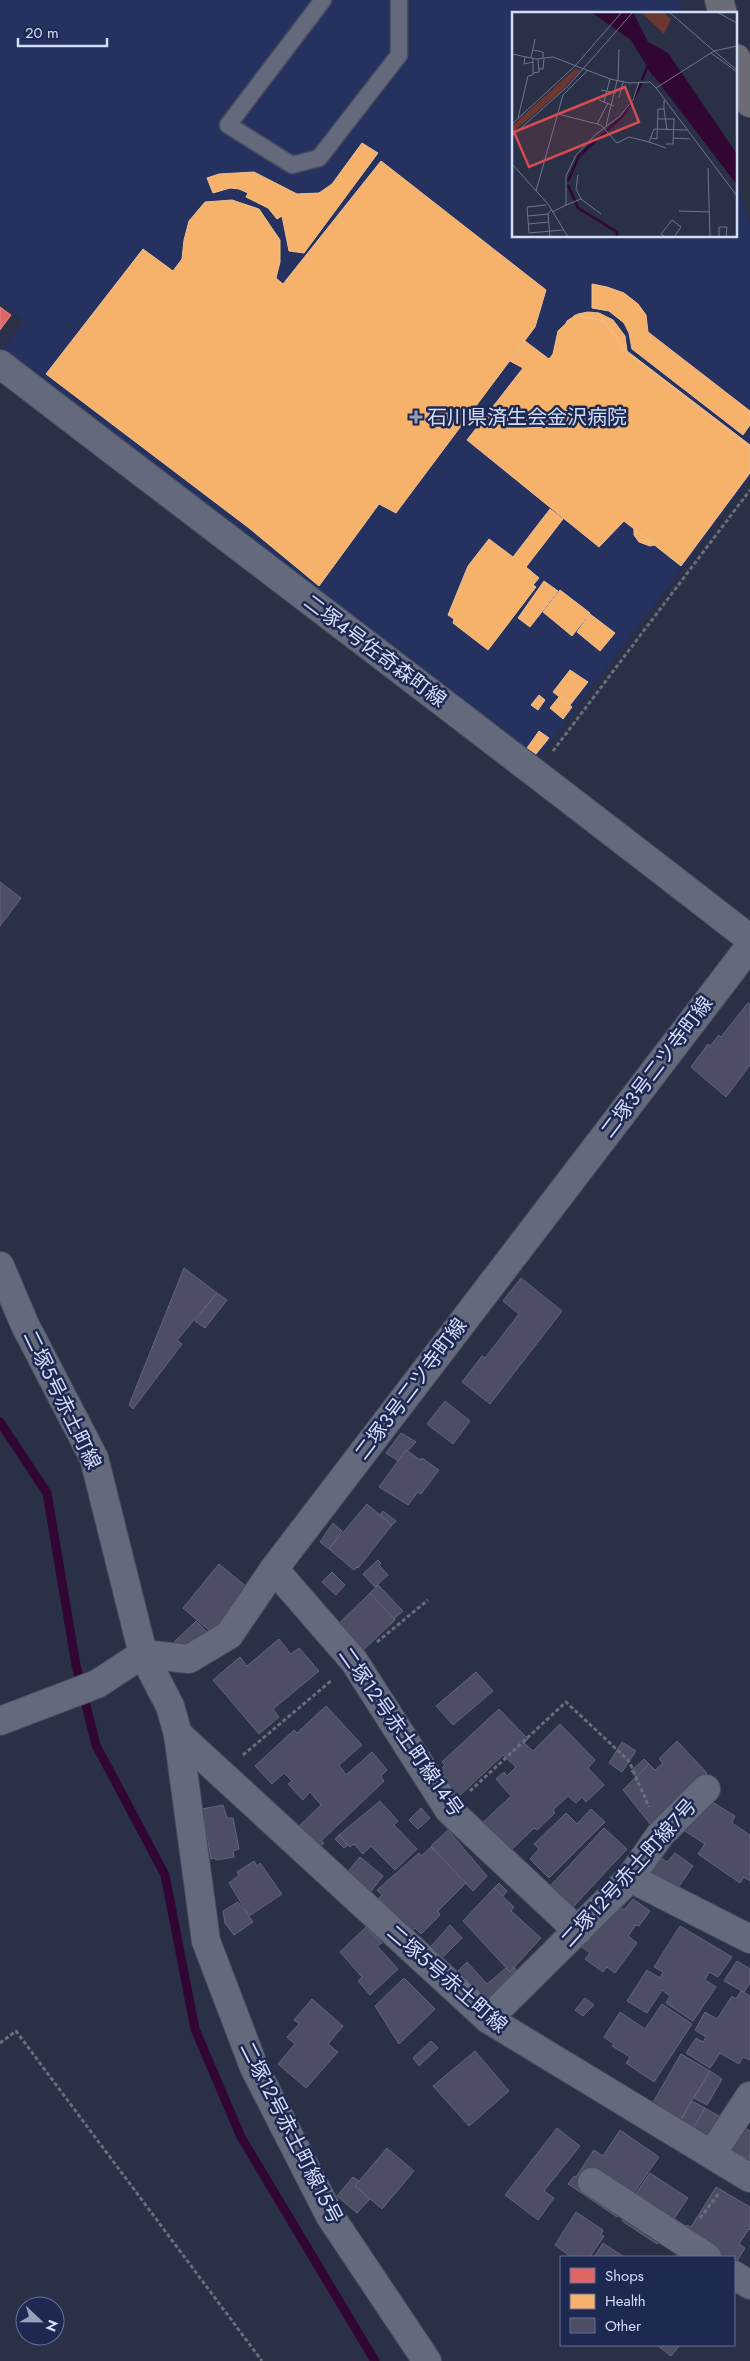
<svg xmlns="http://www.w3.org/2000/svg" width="750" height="2361" font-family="Jost,'Noto Sans JP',sans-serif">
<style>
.built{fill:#25315e}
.shops{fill:#e06666;stroke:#dc8992}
.health{fill:#f6b26b;stroke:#ecbf95}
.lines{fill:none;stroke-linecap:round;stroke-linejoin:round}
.stream{stroke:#310633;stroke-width:9}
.building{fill:#4d4d65;stroke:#646579}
.service-casing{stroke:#474c60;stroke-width:19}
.minor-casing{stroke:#474c60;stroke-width:30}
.tertiary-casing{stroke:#474c60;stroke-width:30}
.primary-casing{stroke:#474c60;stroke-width:30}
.path{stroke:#696e7e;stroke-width:3;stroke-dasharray:4 2.5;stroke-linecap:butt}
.service{stroke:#646a7c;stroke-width:16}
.minor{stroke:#646a7c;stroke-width:28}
.tertiary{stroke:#646a7c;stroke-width:28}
.primary{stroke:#6b6c76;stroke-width:28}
.poi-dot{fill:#98a0b9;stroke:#1e2952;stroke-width:2}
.labels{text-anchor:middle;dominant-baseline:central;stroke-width:5;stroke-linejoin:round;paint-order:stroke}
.poi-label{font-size:20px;fill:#d3dcf7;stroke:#1e2952;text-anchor:start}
.street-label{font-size:20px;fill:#d3dcf7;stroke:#1e2952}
.inset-river{fill:none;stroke:#310633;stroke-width:2.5}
.inset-road{fill:none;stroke:#6e758d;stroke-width:1}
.view{fill:#d54c51;fill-opacity:0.15;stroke:#d54c51;stroke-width:2.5}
.inset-edge{fill:none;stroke:#d3dcf7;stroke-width:2.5}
</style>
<rect width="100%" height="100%" fill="#2a3046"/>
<polygon class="built" points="0,0 678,0 683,14 514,14 514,236 736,236 736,182 750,225 750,478 536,761 0,352 24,321 0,302"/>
<polygon class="shops" points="0,307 11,315 0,330"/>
<g class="health">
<polygon points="362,143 378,153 304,253 289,251 282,216 277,219 268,208 246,197 248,193 239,189 230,188 213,193 207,178 219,174 254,172 297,194 319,193 332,184"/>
<polygon points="381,161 546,290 535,327 396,513 379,504 319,586 249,528 46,374 143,249 173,271 182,259 184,240 189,221 205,202 232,200 259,209 280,240 280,262 276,278 283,284"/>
<polygon points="592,284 607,287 624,293 638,304 646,315 648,332 750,411 750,425 743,435 632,349 629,333 624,323 609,311 592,308"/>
<polygon points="588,312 599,313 613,320 625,336 627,351 750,445 750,467 679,560 659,544 650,546 639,542 634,535 634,525 616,512 601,533 509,463 567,321 578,314"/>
<polygon points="575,315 604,321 626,352 750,447 750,473 681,566 624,521 599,547 467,440 523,368 510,361 525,341 549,359 553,354 558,331"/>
<polygon points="550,509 563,519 526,567 539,578 533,585 536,587 488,650 453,623 454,619 448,615 468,566 489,539 513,557"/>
<polygon points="544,581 558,591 530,627 518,618"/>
<polygon points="560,590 590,613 572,636 543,612"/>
<polygon points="590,614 615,633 600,651 577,632"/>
<polygon points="570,670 588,682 570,705 553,692"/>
<polygon points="539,695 545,700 538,710 531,705"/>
<polygon points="559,697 572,707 563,719 550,708"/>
<polygon points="539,731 549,738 536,754 527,748"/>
</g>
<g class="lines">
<polyline class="stream" points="0,1422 47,1493 76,1665 96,1745 165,1875 195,2029 241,2137 375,2361"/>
</g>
<g class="building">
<polygon points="0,882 21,898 0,926"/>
<polygon points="748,1003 750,1004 750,1065 726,1097 691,1067 708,1044 710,1046 719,1035 721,1037"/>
<polygon points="184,1268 217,1293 177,1340 182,1344 133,1409 129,1405"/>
<polygon points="521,1278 562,1311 490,1404 462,1382 482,1356 485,1358 519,1314 503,1301"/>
<polygon points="217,1293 227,1300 205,1328 195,1321"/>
<polygon points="445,1401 470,1421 453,1444 427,1424"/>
<polygon points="401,1433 416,1442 398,1461 386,1453"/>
<polygon points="406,1450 420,1460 422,1458 439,1470 421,1494 418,1492 408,1505 379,1487"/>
<polygon points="367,1504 392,1525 358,1568 357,1567 354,1570 329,1549"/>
<polygon points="383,1511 396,1521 392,1525 380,1515"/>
<polygon points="333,1523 342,1531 329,1549 320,1542"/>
<polygon points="378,1560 381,1563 379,1565 388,1575 375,1587 363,1574"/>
<polygon points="219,1564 248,1588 211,1632 183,1608"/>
<polygon points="332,1572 345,1585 336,1595 322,1582"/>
<polygon points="378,1585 403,1611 394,1619 370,1593"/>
<polygon points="370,1593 395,1620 357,1656 330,1632"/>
<polygon points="196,1621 208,1633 185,1655 173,1643"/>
<polygon points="279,1639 291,1654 299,1648 319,1671 273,1709 279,1717 259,1734 213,1680 240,1657 247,1666"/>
<polygon points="476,1672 493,1691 453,1725 436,1706"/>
<polygon points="326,1706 362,1745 339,1765 346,1775 372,1752 387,1770 381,1776 384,1781 321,1841 324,1843 316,1850 296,1829 321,1805 310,1792 303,1800 288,1784 292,1781 284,1773 272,1784 255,1766 294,1730 297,1733"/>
<polygon points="499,1709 528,1739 524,1743 533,1751 560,1724 595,1760 588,1768 604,1785 586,1802 582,1797 576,1803 568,1796 553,1810 555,1813 537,1830 534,1828 503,1858 475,1830 511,1796 496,1779 504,1772 507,1776 516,1767 503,1755 454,1801 432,1778 445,1765 442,1762"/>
<polygon points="677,1741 707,1773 651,1825 623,1790 649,1764 655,1770 663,1763 659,1759"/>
<polygon points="622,1742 636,1751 622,1772 609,1763"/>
<polygon points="644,1759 649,1764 636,1777 631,1771"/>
<polygon points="709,1800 735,1816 732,1823 750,1835 750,1881 744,1877 740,1883 698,1854 705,1844 685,1831"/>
<polygon points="380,1801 398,1821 394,1825 417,1849 395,1870 371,1846 363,1854 354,1844 350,1847 339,1835"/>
<polygon points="223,1805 227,1818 233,1818 239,1849 233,1851 234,1857 216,1860 215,1858 211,1859 202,1809"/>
<polygon points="421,1808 430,1818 418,1829 409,1820"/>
<polygon points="591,1809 605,1822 549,1878 530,1859 539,1849 534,1844 566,1813 577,1824"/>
<polygon points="604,1828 627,1849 573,1907 550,1886"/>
<polygon points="448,1830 487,1876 473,1891 431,1846"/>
<polygon points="339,1835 348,1845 344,1848 335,1839"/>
<polygon points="431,1847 466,1883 438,1911 440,1915 421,1934 415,1928 411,1931 379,1898 382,1895 377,1890 419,1853 421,1856"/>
<polygon points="652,1851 667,1862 675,1853 693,1866 676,1891 641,1865"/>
<polygon points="360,1857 383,1876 369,1894 345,1875"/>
<polygon points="254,1861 257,1866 260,1863 282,1894 249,1916 229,1883 239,1875 237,1872"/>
<polygon points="499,1883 507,1891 503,1896 494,1888"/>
<polygon points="494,1888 514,1907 511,1911 541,1938 510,1972 463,1921"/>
<polygon points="608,1898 624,1910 633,1899 650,1911 639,1926 636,1925 628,1936 637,1943 615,1973 607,1967 603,1972 585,1959 590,1953 582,1947 593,1932"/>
<polygon points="238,1902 253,1922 234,1935 225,1923 223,1911"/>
<polygon points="450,1925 462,1938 437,1963 426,1952"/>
<polygon points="680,1926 732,1957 718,1977 709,1972 705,1980 716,1987 693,2021 666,2003 670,1996 662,1990 647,2013 627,2001 647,1970 660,1978 663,1972 654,1967"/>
<polygon points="366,1927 382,1943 377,1946 398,1969 370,1995 358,1981 362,1977 340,1952"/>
<polygon points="737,1961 750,1969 750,1983 744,1992 724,1981"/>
<polygon points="467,1962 487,1984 506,1968 510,1972 514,1967 516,1970 484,2001 448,1981"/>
<polygon points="404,1978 435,2009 399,2044 375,2006"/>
<polygon points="741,1991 750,1996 750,2060 743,2057 739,2064 720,2053 710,2068 686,2053 696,2038 703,2042 706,2037 695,2030 705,2012 717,2019 732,1996 736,1999"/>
<polygon points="585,1998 594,2005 583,2016 575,2010"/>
<polygon points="312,1999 343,2026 328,2044 338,2052 306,2088 278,2064 295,2044 287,2037 299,2024 294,2020"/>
<polygon points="662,2004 692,2024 654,2082 626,2063 630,2057 612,2046 614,2044 604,2037 620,2012 645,2029"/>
<polygon points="431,2041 438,2048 419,2066 413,2058"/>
<polygon points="475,2051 509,2091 469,2126 433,2086"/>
<polygon points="681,2054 710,2071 672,2133 645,2116"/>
<polygon points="710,2071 722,2079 707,2105 694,2098"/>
<polygon points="692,2101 705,2108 686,2141 673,2134"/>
<polygon points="705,2108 722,2118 702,2151 686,2141"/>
<polygon points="738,2124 750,2131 750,2160 740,2154 732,2169 717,2159"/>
<polygon points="557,2128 580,2146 544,2191 554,2198 538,2220 505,2195"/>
<polygon points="620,2130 659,2157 617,2217 568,2184 574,2176 576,2177 594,2150 603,2156"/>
<polygon points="387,2148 414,2171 382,2209 355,2186"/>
<polygon points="650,2173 688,2198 657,2244 622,2221 634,2203 649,2213 654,2205 636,2193"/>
<polygon points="353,2177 359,2181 355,2186 370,2199 357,2213 337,2196"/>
<polygon points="716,2187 750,2207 750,2230 749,2229 739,2244 745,2248 734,2266 734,2257 675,2257 681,2248 675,2244 686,2225 691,2227"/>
<polygon points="576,2212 603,2230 601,2235 604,2236 590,2257 571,2257 555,2245"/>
<polygon points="603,2243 624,2257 594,2257"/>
<polygon points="657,2345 680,2345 671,2356"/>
</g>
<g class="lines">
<g class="service-casing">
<polyline id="service" points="323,0 228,125 292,165 319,158 399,55 399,0"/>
</g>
<g class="minor-casing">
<g id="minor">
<path d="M 0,364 C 250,556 501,745 750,939"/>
<polyline points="274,1569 354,1661 449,1810 578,1931"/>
<polyline points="0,1721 97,1684 143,1654 189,1659 229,1635 274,1569 750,946"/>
<polyline points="178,1734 488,2019 750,2178"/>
<polyline points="630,1878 750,1939"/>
<polyline points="488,2019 630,1878 660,1835 706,1789"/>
<polyline points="712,2154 750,2096"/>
<polyline points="592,2182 707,2257"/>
<polyline points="734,2275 750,2285"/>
</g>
</g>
<g class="tertiary-casing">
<polyline id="tertiary" points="0,1266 25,1325 94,1458 143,1654 170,1706 178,1734 206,1941 254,2067 330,2216 427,2361"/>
</g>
<g class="primary-casing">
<g id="primary">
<polyline points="719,0 723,14"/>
<polyline points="736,58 750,103"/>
</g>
</g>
<g class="path">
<polyline points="553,751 750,490"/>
<polyline points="377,1642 428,1600"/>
<polyline points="243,1755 332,1680"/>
<polyline points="470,1791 566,1702 629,1761 649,1807"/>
<polyline points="0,2043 16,2031 262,2361"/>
<polyline points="700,2218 719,2193"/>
</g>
<use href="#service" class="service"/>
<use href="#minor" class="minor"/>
<use href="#tertiary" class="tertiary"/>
<use href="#primary" class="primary"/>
</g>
<path class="poi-dot" d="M413.5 409.5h5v5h5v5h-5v5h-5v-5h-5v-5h5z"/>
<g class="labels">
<g class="poi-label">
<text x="427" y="417">石川県済生会金沢病院</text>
</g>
<g class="street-label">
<text transform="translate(375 651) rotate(37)">二塚4号佐奇森町線</text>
<text transform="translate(657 1067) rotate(-53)">二塚3号二ツ寺町線</text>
<text transform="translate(411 1389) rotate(-53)">二塚3号二ツ寺町線</text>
<text transform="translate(62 1400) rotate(64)">二塚5号赤土町線</text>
<text transform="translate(401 1732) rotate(55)">二塚12号赤土町線14号</text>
<text transform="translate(629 1873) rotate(-48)">二塚12号赤土町線7号</text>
<text transform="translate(447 1979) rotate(41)">二塚5号赤土町線</text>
<text transform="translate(291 2133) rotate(63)">二塚12号赤土町線15号</text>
</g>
</g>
<g transform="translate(512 12)">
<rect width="225" height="225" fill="#2a3046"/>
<path d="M 63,57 L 69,58 L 48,80 L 0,121 L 0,114 Z" fill="#6c3631"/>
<path d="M 129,0 L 151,0 L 159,7 L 152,22 Z" fill="#6c3631"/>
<path d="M 79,0 L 121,0 L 136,30 L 156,41 L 225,142 L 225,173 L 141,63 L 138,65 L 140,63 L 119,28 Z" fill="#310633"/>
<path class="inset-river" d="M 130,68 L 136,53M 56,169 L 67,144 L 112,103 L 130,71M 56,173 L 66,196 L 105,220 L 105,225"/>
<path class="inset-road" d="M 157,0 L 202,39 L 144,76 L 225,184M 205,0 L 225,11M 225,34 L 202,39 L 225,58M 21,38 L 31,40 L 31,46M 199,41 L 225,60M 0,42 L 24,47 L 41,45 L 98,67 L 117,71 L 138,70 L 144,76M 13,45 L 12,52 L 21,50M 19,46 L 23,27M 27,57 L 31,57 L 32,46M 21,61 L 27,60 L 26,47M 106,69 L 107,37M 89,78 L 104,81M 107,86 L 111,70M 87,88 L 102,94M 92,90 L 98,67M 152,97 L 155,118M 46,102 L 89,113 L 105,131 L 117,125 L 137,130 L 142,117 L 175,118M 6,106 L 16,64 L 21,63 L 21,46M 146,107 L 163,107M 0,112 L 63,54 L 110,0M 85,112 L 96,91M 94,114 L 105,69M 0,124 L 56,74 L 121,0M 139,126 L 145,127 L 146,97 L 152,97 L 152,88M 161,126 L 178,127M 137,130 L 154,136M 154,132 L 161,132 L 162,107M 0,152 L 36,192 L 56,225M 196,156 L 198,225M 24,179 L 51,83 L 75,59M 69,187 L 89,202M 34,193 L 15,195 L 17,221 L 51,218M 54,193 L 69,187 L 64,177 L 66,163M 167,199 L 197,200M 40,200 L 54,193 L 54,164 L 64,143 L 83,123 L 108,104 L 121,88 L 127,70M 16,204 L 36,202M 16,212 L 37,210M 38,225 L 36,202 L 39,198M 153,225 L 149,222 L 160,208 L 169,215 L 162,225M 207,225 L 207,215 L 215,215 L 214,225"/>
<path class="view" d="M 113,75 L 127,110 L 17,155 L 2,120 Z"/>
<rect width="225" height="225" class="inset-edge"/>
</g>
<rect x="560" y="2256" width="175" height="90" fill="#1e2952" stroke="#667194"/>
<rect x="570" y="2268" width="25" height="15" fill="#e06666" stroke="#667194"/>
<text x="605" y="2281" font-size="15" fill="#d3dcf7">Shops</text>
<rect x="570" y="2294" width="25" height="15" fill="#f6b26b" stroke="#667194"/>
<text x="605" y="2306" font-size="15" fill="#d3dcf7">Health</text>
<rect x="570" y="2318" width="25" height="15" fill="#4d4d65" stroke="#667194"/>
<text x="605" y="2331" font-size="15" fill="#d3dcf7">Other</text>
<g transform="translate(40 2321) rotate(112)"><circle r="24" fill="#1e2952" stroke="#667194"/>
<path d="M0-4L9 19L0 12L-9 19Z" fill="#98a0b9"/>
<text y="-8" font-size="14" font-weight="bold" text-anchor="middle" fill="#d3dcf7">N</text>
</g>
<path d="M18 38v8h89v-8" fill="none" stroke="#d3dcf7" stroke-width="2.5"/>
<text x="25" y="38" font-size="15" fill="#d3dcf7" stroke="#1e2952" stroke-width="4" paint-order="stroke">20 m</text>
</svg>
